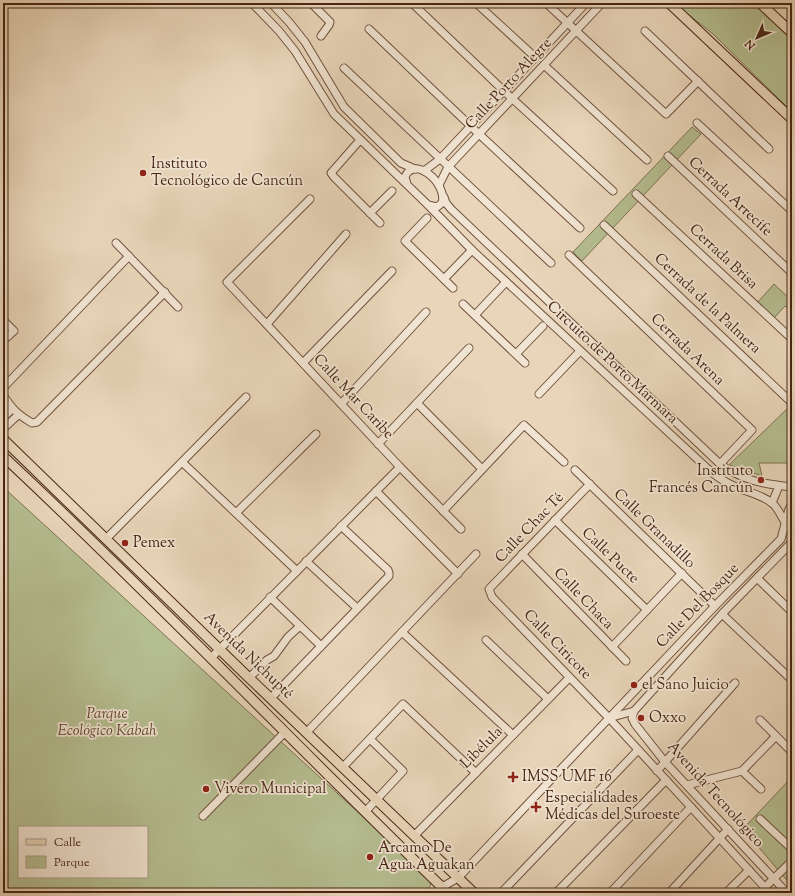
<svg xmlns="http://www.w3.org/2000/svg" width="795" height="896" font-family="'Sorts Mill Goudy',serif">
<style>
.green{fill:#b5be91;stroke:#7e7252;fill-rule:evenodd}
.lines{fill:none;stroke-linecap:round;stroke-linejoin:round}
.minor-casing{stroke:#70523e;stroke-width:9}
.major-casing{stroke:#482614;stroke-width:11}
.minor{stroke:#f1e4d2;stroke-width:7}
.major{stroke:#e9d6ba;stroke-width:9}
.poi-dot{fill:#8f2418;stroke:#f1e4d2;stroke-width:1.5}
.labels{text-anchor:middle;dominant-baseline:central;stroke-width:3.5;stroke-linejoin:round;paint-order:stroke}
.street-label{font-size:15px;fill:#482614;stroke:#f1e4d2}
.poi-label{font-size:15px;fill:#482614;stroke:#f1e4d2;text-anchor:start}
.park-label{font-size:15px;font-style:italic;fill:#5e442d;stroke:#f1e4d2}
</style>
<rect width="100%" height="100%" fill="#e9d6ba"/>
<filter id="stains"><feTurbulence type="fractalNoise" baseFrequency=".005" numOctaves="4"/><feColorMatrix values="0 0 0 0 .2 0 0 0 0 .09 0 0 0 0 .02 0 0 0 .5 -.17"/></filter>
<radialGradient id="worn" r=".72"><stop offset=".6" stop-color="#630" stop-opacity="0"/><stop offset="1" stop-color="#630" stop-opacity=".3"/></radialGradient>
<g class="green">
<polygon points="674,3 757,3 792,38 792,112 713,34"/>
<polygon points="692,127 701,134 582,261 573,252"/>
<polygon points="774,284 792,301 792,312 785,306 773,319 757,303"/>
<polygon points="788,408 792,413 792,463 759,463 762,476 729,465"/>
<path d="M 3,487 L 420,869 L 429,878 L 431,884 C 429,890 425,891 420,893 L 3,893 ZM 19,827 L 147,827 L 147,877 L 19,877 Z"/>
<polygon points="792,777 792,884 791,885 743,829"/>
</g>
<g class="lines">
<g class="minor-casing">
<g id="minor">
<path d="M 252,3 L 279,31 L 295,51 L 334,114 L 428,205 L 437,207 L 442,203 C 448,184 414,154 405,177 L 407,184"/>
<polyline points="271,3 289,22 305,42 344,107 401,163 415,169"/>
<polyline points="311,3 330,22 329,25 321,36"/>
<polyline points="412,3 504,91 613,191"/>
<polyline points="476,3 535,57"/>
<polyline points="546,3 666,114 698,81"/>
<polyline points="369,29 479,134 580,228"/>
<polyline points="645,31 769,149"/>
<polyline points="544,65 647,160"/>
<polyline points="344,68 551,263"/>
<polyline points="697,123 792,211"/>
<polyline points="360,140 331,173 334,177 380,223"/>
<polyline points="668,156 792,273"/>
<polyline points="424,171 440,159 586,3"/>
<polyline points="439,185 448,167 602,3"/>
<polyline points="636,194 792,339"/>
<path d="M 444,197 L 446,203 L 451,209 L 720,464 C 744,481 763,484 792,487"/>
<polyline points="310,199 227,282 400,467 461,529"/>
<path d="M 428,205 L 472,250 L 708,469 C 716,476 724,482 734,486 C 746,492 761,494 772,503 C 781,510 782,523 792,530"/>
<polyline points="370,213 392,191"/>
<polyline points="427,218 405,241 453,288"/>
<polyline points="604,225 792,403"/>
<polyline points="116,243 178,307"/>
<polyline points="569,255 752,430 720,464"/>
<polyline points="444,279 472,250"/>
<polyline points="463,304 525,363"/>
<polyline points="475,315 506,282"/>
<polyline points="3,320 14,331 3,341"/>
<polyline points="267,324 346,234"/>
<polyline points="516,354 543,326"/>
<polyline points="303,363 392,271"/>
<polyline points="3,391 4,387 129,256"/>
<polyline points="539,394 580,351"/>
<path d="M 3,395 C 13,410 17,414 32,423 L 37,422 L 165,292"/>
<polyline points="417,403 482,469"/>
<polyline points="341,404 426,312"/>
<polyline points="3,418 12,409"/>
<polyline points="3,429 18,415"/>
<polyline points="378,444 469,348"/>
<polyline points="182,462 297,571"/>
<polyline points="575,470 715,606"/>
<polyline points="590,484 489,589 492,597 609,718 770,893"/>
<polyline points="376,491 458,574"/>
<polyline points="772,503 779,486"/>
<polyline points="443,511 524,425 564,462"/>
<polyline points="236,513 316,434"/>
<polyline points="555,520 647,610"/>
<polyline points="106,539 246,397"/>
<polyline points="522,554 626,661"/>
<polyline points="306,561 357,608"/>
<polyline points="757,578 792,612"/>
<polyline points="270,597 321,646"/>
<polyline points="722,614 792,680"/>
<polyline points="402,632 513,735"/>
<polyline points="486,640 548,699"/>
<polyline points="612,647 682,573"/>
<polyline points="211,658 400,467"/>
<polyline points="249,678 267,660 274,656 288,637 300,626"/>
<polyline points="271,698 389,576 389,573 388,570 341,526"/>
<polyline points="609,718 634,711"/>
<polyline points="760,720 792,752"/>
<polyline points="306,733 476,554"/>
<polyline points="343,767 403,704 476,773"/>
<polyline points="657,771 735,683"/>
<polyline points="742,771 761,789"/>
<polyline points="687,785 742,771 776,736"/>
<polyline points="365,812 403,771 370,739"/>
<polyline points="203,816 285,732"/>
<polyline points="760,819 792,849"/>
<polyline points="414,836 569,678"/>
<polyline points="765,887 792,861"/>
<polyline points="437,893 442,887 458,878 715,606 781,539 789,509 792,504"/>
<polyline points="501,893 638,750"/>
<polyline points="556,893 666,780"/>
<polyline points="610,893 691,807"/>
<polyline points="669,893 728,829"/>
<polyline points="726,893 749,870"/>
<polyline points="787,893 665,762 635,724 632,718 634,711 722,614 792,542"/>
</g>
</g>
<g class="major-casing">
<g id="major">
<polyline points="669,3 792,119"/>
<polyline points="760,3 792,33"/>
<polyline points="3,439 244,673 474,893"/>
<path d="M 3,456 C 155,598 299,749 448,893"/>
</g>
</g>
<use href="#minor" class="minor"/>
<use href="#major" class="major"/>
</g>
<g class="poi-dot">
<circle cx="143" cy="173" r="4"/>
<circle cx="761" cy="480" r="4"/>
<circle cx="125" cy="543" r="4"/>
<circle cx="634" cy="685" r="4"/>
<circle cx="641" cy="718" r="4"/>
<path d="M511 771h4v4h4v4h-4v4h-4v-4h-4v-4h4z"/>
<circle cx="206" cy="789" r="4"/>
<path d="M534 801h4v4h4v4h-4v4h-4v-4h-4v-4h4z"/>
<circle cx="370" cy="857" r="4"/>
</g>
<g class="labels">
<g class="street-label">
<text transform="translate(509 84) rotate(-47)">Calle Porto Alegre</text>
<text transform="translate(730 197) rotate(43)">Cerrada Arrecife</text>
<text transform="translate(723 257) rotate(43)">Cerrada Brisa</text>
<text transform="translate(707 304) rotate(43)">Cerrada de la Palmera</text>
<text transform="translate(687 350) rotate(44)">Cerrada Arena</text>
<text transform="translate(612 363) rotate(43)">Circuito de Porto Marmara</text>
<text transform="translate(353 397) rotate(47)">Calle Mar Caribe</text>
<text transform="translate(530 528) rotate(-46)">Calle Chac Té</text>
<text transform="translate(654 529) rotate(44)">Calle Granadillo</text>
<text transform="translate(610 556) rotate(44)">Calle Pucte</text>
<text transform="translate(583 599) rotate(46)">Calle Chaca</text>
<text transform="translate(698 606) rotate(-46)">Calle Del Bosque</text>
<text transform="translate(557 645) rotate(46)">Calle Ciricote</text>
<text transform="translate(248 656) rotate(44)">Avenida Nichupté</text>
<text transform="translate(482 748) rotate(-45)">Libélula</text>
<text transform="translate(715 795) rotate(48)">Avenida Tecnológico</text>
</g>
<g class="poi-label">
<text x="151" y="164">Instituto<tspan x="151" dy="17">Tecnológico de Cancún</tspan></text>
<text x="753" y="471" text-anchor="end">Instituto<tspan x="753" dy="17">Francés Cancún</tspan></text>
<text x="133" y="543">Pemex</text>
<text x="642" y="685">el Sano Juicio</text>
<text x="649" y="718">Oxxo</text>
<text x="522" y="777">IMSS UMF 16</text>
<text x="214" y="789">Vivero Municipal</text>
<text x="545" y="798">Especialidades<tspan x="545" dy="17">Médicas del Suroeste</tspan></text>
<text x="378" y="848">Arcamo De<tspan x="378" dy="17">Agua Aguakan</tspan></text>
</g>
<g class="park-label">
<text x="107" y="714">Parque<tspan x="107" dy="17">Ecológico Kabah</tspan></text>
</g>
</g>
<rect width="795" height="896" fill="none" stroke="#e9d6ba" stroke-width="16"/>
<rect x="4" y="4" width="787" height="888" fill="none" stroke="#482614" stroke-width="2"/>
<rect x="8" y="8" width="779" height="880" fill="none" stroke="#482614"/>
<rect x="18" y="826" width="130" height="52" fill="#f1e4d2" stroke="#ad9886"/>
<rect x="26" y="839" width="20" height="6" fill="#e9d6ba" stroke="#ad9886"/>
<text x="54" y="846" font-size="12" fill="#482614">Calle</text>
<rect x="26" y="856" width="20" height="12" fill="#b5be91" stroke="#ad9886"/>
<text x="54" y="866" font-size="12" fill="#482614">Parque</text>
<g transform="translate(757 38) rotate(225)" stroke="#f1e4d2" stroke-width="3" paint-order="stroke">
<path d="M0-3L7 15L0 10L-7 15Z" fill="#482614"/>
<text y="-6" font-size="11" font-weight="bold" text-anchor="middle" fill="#482614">N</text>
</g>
<rect width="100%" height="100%" filter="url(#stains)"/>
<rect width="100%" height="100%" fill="url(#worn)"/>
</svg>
